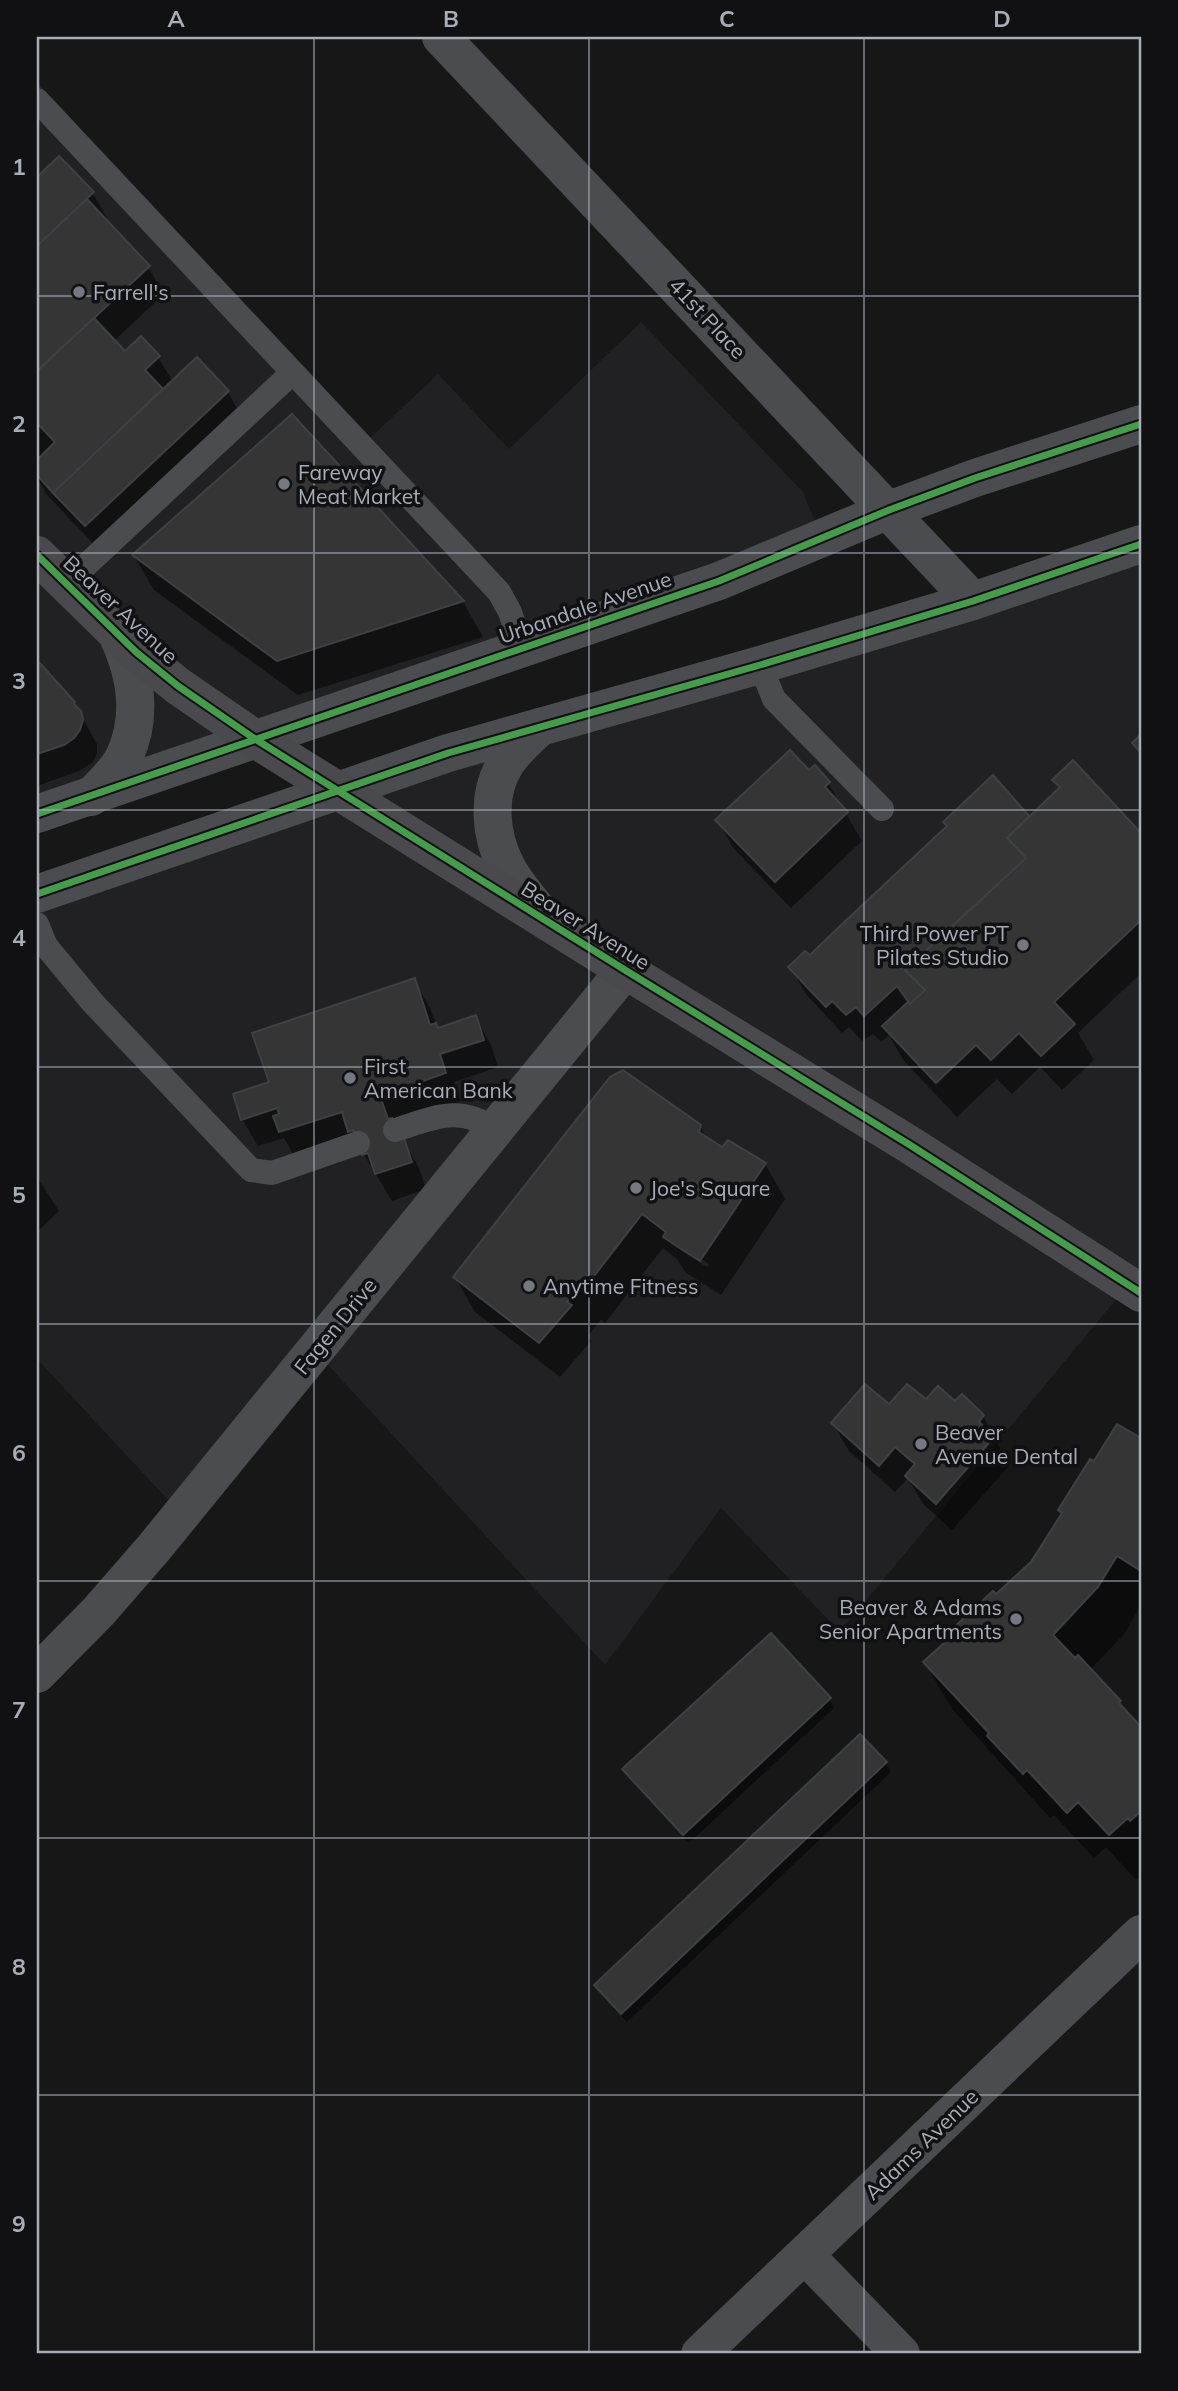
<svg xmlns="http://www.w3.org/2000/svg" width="1178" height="2391" font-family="Mulish,sans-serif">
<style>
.built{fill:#212123}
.shadow{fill:#0007;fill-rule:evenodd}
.building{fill:#353536;stroke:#3f4043;stroke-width:2}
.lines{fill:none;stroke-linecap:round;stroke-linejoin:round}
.service{stroke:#4b4c50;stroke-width:24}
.minor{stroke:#4b4c50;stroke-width:38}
.tertiary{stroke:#4b4c50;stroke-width:38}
.secondary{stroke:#4a4a4e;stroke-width:38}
.cycleway-casing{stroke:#111113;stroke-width:11}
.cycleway{stroke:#469c4c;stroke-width:7}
.grid{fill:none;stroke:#a8adb8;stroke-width:2;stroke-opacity:0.55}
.poi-dot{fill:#757880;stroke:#111113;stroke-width:2.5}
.labels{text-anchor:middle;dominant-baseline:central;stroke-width:7;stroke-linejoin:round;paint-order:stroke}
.poi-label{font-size:21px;fill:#a8adb8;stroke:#111113;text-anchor:start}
.street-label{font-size:21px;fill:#a8adb8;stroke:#111113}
.neatline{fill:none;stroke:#a8adb8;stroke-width:2.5}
.grid-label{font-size:23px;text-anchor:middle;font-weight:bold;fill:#a8adb8}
</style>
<rect width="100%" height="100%" fill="#171717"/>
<g class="built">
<polygon points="37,82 369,439 438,374 509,449 641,322 803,492 822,539 37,814"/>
<polygon points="1141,544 1141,1293 1128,1285 840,1632 721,1508 605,1665 315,1351 182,1515 37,1359 37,894"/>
</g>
<g class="shadow">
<polygon points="59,158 93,194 109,221 107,223 148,267 164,294 114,341 125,353 158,357 173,382 228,392 243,419 102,553 47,495 37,477 37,180"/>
<polygon points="292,416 463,602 483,637 298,695 154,590 134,556"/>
<polygon points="37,663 74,703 97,744 97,753 93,762 79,771 37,786"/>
<polygon points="1073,763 1141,835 1141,973 1078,1033 1094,1060 1062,1090 1040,1067 1012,1094 997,1079 957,1117 904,1061 889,1035 881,1042 873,1034 862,1041 849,1027 842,1033 806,994 790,967 810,957 948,827 992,777 1029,819 1060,790 1054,780"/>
<polygon points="809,772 828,783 862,841 791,908 733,848 718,820"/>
<polygon points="414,981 430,1008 438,1029 475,1017 491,1045 498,1067 454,1082 461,1101 394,1123 419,1168 426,1189 392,1201 355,1140 296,1159 284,1138 258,1146 242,1119 271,1083"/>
<path d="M 700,1126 L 707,1139 L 723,1149 L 765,1164 L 785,1199 L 721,1295 L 685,1272 L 677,1259 L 663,1248 L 605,1323 L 601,1320 L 588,1336 L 591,1341 L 560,1377 L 475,1312 L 455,1277 ZM 671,1240 L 709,1264 L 707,1267 L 671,1244 Z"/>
<polygon points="37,1177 59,1211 37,1232"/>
<polygon points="926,1401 955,1404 983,1416 1009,1466 952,1530 923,1504 908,1478 895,1492 849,1451 833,1423 889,1407"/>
<polygon points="1118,1426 1141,1440 1141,1605 1124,1634 1090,1670 1120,1702 1128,1715 1141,1730 1141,1876 1136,1880 1106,1847 1094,1858 1054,1815 1050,1818 952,1709 925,1663 1032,1563 1062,1515 1060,1510"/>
<polygon points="829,1699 834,1708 689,1843 630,1778 625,1769"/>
<polygon points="860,1736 886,1763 891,1772 627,2022 602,1995 596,1986"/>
</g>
<g class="building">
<polygon points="59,156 94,192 37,246 37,177"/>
<polygon points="87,199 150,266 37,371 37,246"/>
<polygon points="94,318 125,351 141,336 160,356 145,370 163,389 53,493 37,475 37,460 55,442 37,423 37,371"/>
<polygon points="197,357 229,391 85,526 53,493"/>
<polygon points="292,414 464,601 277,661 132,555"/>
<polygon points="37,660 75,702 74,704 81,711 83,720 80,730 74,738 64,745 37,754"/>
<polygon points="1141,734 1141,753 1132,743"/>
<polygon points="790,750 809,770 815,765 830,782 825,787 848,812 775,882 715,820"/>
<polygon points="1073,760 1141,833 1141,920 1054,1002 1075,1024 1041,1056 1019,1033 991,1060 976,1045 936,1083 882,1026 908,1002 910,1004 925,990 905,970 1026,858 1007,838 1060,787 1052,780"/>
<polygon points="993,775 1029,816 1007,838 1026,858 905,970 925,990 910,1004 897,986 864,1016 856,1007 846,1015 832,1001 826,1007 788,967 805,951 810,955 839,927 947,826 943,822"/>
<polygon points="415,978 430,1025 436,1023 438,1028 476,1015 484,1040 440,1054 446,1073 380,1096 388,1119 392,1118 399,1140 404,1138 412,1162 375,1174 368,1153 362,1155 353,1130 348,1132 342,1112 279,1132 273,1116 279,1114 277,1108 241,1120 233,1094 269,1082 252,1033"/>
<polygon points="623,1070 701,1125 699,1132 722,1147 728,1140 766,1163 700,1261 663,1237 666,1232 642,1214 584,1289 580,1286 567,1302 572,1305 539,1343 453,1277 610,1077"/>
<polygon points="865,1384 889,1404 907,1384 926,1399 938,1386 955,1401 962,1394 984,1415 979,1422 994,1437 936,1504 905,1476 915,1464 895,1447 879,1466 831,1423"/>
<polygon points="1117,1424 1141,1438 1141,1571 1117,1556 1098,1587 1053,1635 1075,1658 1078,1655 1121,1701 1119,1703 1141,1727 1141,1811 1130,1821 1128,1818 1109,1835 1078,1802 1067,1813 1027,1770 1023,1774 987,1736 989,1733 923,1662 954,1634 951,1630 993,1591 996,1594 1031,1562 1062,1513 1058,1510 1090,1459 1094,1461"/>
<polygon points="771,1633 831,1698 683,1835 622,1769"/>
<polygon points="860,1734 887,1762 621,2014 594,1985"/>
</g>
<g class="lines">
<g class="service">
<polyline points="37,100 499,592 510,612 521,647"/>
<polyline points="66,584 292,373"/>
<polyline points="760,665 774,699 882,809"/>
<polyline points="37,924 46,946 93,1003 251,1170 272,1173 358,1143"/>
<path d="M 395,1130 C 433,1118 460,1104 495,1130"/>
</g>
<g class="minor">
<polyline points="441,37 973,601"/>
<polyline points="37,1674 99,1611 153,1549 625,970"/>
<polyline points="805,2255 901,2354"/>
<polyline points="700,2354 1141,1934"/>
</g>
<g class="tertiary">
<path d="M 540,727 C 528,738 515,749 506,763 C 486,794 490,836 507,868 C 517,887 533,904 547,921"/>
<path d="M 91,797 C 103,784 118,771 125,755 C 143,715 135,672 117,634"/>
<polyline points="37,814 719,581 889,510 975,478 1141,424"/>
<polyline points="37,894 448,753 760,665 973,601 1141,544"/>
</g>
<polyline class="secondary" points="37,555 136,652 178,686 255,739 625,970 910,1145 1141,1293"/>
<g class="cycleway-casing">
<g id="cycleway">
<polyline points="37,555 136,652 178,686 255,739 625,970 910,1145 1141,1293"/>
<polyline points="37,814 719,581 889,510 975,478 1141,424"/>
<polyline points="37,894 448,753 760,665 973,601 1141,544"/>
</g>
</g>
<use href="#cycleway" class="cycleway"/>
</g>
<path class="grid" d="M 314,37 L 314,2354M 589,37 L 589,2354M 864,37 L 864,2354M 37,296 L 1141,296M 37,553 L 1141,553M 37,810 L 1141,810M 37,1067 L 1141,1067M 37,1324 L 1141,1324M 37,1581 L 1141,1581M 37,1838 L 1141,1838M 37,2095 L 1141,2095"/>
<g class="poi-dot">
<circle cx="79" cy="292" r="7"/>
<circle cx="284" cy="484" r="7"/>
<circle cx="1023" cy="945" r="7"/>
<circle cx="350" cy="1078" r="7"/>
<circle cx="636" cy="1188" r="7"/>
<circle cx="529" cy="1286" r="7"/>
<circle cx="921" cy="1444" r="7"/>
<circle cx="1016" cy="1619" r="7"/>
</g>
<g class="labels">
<g class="poi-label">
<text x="93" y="292">Farrell's</text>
<text x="298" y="472">Fareway<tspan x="298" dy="24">Meat Market</tspan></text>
<text x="1009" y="933" text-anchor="end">Third Power PT<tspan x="1009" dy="24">Pilates Studio</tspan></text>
<text x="364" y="1066">First<tspan x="364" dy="24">American Bank</tspan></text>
<text x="650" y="1188">Joe's Square</text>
<text x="543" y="1286">Anytime Fitness</text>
<text x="935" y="1432">Beaver<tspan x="935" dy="24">Avenue Dental</tspan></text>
<text x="1002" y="1607" text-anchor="end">Beaver &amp; Adams<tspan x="1002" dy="24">Senior Apartments</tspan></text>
</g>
<g class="street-label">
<text transform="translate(708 318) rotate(47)">41st Place</text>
<text transform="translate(585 607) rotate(-19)">Urbandale Avenue</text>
<text transform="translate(121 609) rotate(43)">Beaver Avenue</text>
<text transform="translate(586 925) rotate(32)">Beaver Avenue</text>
<text transform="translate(335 1326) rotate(-51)">Fagen Drive</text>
<text transform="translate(921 2144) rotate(-44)">Adams Avenue</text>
</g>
</g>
<rect width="1178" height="2391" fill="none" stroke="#111113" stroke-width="77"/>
<rect x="38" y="38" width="1102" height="2314" class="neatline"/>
<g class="grid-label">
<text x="176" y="27">A</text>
<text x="451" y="27">B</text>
<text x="727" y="27">C</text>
<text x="1002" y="27">D</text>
<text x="19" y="175">1</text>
<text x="19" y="432">2</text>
<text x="19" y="689">3</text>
<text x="19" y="946">4</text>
<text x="19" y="1203">5</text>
<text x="19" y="1461">6</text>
<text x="19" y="1718">7</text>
<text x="19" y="1975">8</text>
<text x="19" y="2232">9</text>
</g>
</svg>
